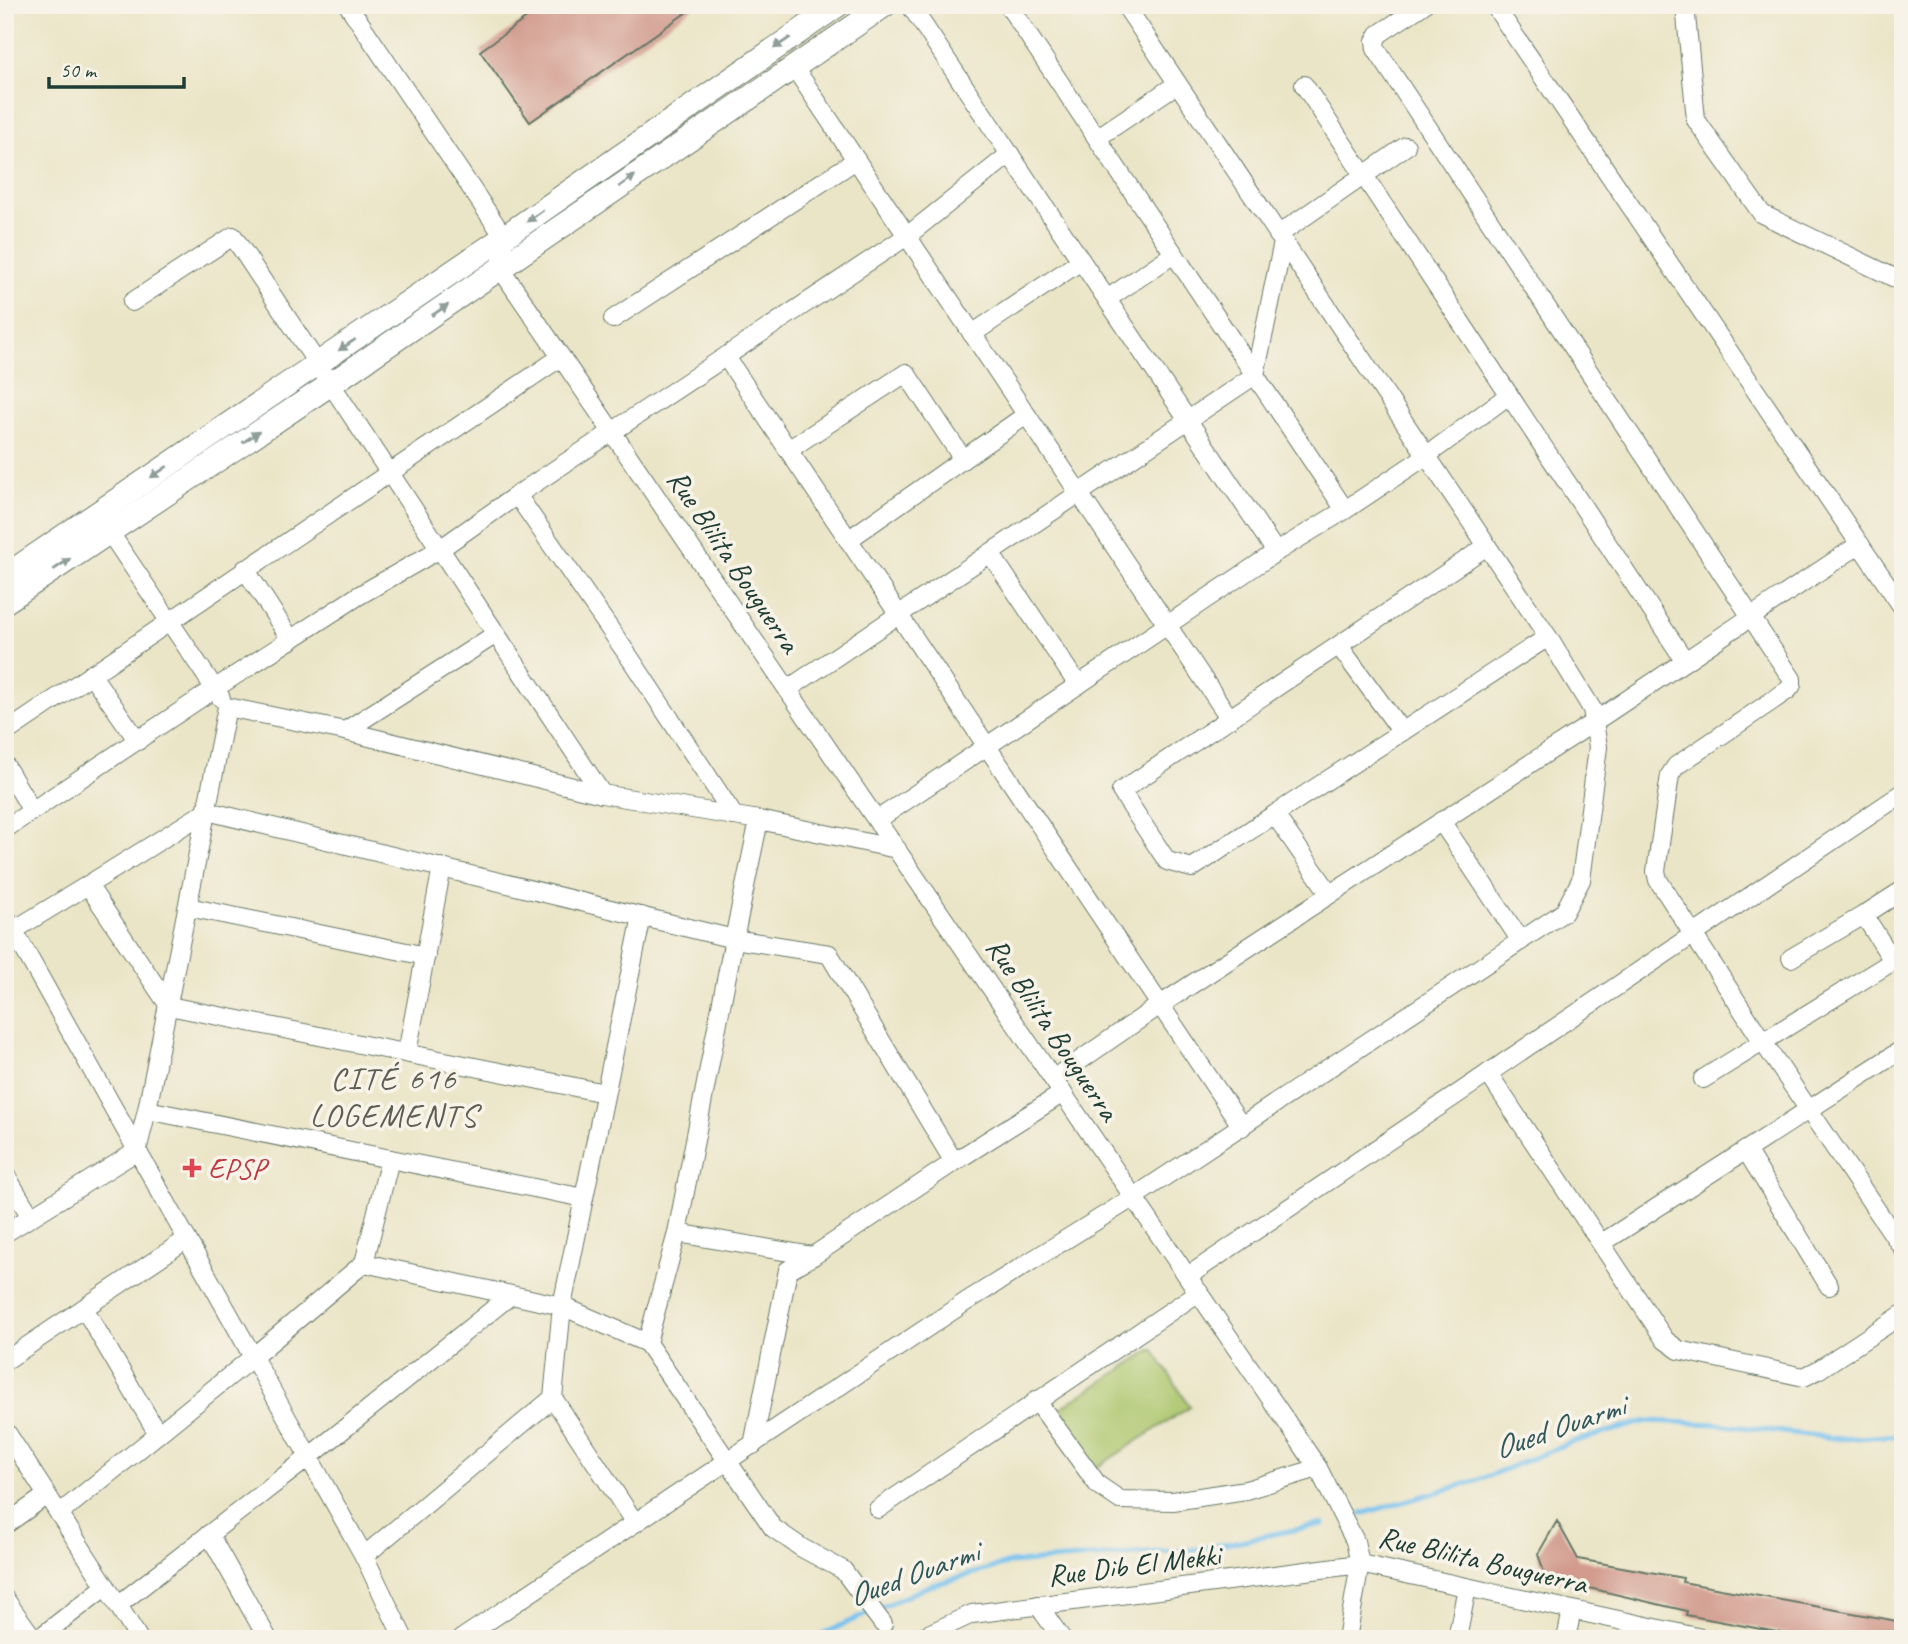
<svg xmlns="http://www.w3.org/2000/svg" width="1908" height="1644" font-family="Caveat,sans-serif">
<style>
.green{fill:#acc66c;stroke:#668250;stroke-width:2}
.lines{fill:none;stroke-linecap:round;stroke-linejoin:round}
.stream{stroke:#76c1ef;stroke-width:5}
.building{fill:#d29b8e}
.minor-casing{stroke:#667867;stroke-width:20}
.major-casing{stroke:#667867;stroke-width:25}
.minor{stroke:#fff;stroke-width:18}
.major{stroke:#fff;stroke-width:23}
.oneway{fill:#8f9e9a}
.health-dot{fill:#e0444e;stroke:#f7f3e8;stroke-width:2.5}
.labels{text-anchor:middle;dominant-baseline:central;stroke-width:7;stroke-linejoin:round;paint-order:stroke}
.street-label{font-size:30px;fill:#1f3d34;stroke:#f7f3e8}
.health-label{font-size:30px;fill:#be3a42;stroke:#f7f3e8;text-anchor:start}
.neighbourhood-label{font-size:32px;letter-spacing:2px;fill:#5e5e54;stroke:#f7f3e8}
.water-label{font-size:32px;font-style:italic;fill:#305759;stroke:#f7f3e8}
</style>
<rect width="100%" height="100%" fill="#f7f3e8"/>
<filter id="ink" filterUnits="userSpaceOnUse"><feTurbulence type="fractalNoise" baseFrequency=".0143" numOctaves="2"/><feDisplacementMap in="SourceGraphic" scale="14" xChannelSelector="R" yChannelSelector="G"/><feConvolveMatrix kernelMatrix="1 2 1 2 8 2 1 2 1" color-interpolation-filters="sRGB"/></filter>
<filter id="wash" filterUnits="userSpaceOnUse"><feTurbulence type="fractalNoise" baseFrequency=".00686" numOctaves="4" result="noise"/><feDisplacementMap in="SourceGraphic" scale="28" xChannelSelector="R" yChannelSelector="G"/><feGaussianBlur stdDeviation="1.57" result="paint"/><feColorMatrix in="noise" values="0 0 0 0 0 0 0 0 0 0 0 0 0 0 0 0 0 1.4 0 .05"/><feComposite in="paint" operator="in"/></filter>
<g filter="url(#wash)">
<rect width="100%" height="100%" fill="#ebe5c7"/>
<polygon class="green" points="1153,1349 1190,1407 1094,1469 1056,1411"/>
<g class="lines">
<g class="stream">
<polyline points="1361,1514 1476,1481 1572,1442 1647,1421 1716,1424 1842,1439 1903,1435"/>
<polyline points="811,1639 929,1586 1010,1563 1201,1549 1323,1524"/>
</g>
</g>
<g id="blocks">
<g class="building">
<polygon points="545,5 697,5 530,122 480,51"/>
<polygon points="1557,1521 1578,1559 1683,1578 1682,1582 1897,1621 1894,1639 1814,1639 1686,1615 1687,1611 1546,1578 1538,1554"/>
</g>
</g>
</g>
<g filter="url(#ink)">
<use href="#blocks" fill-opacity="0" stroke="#667867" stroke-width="2"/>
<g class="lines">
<g class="minor-casing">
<g id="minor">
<polyline points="348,5 504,237 501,269 1318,1468 1355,1541 1360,1564 1706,1639"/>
<polyline points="910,5 1276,552"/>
<polyline points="1423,5 1379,34 1375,41 1376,49 1792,679 1792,685 1788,690 1676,766 1670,775 1656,871 1658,880 1763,1042 1903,1249"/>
<polyline points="1494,5 1903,608"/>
<polyline points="1685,5 1696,120 1762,214 1903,282"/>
<polyline points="794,67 1230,719"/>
<polyline points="1304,85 1685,661"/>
<polyline points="1097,138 1177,84"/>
<polyline points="1278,235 1406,146"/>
<polyline points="1107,299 1174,254"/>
<polyline points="132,302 233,236 602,794"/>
<polyline points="613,319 856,160"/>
<polyline points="972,334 1081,261"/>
<polyline points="726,357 1242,1127"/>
<polyline points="788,450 906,373 963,459"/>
<polyline points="517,495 632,661 734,816"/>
<polyline points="1345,510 1426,456 1509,395"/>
<polyline points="104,524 221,698"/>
<polyline points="848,540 1026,415"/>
<polyline points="1487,546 1121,791 1167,861 1192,868 1548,637"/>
<polyline points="990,553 1078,685"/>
<polyline points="245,569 291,640"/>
<polyline points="1339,646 1402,732"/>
<polyline points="91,674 138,741"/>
<polyline points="788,689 1255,375 1283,242"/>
<polyline points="345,731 496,634"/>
<polyline points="5,733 561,357"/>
<polyline points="5,765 32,811"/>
<polyline points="1275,815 1330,894"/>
<polyline points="877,820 1276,552 1345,510 1008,5"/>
<polyline points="1441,821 1521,941"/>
<polyline points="5,829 214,689 358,596 440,549 517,495 907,236 1010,154"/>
<polyline points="188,907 426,956"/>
<polyline points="5,915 253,1357 364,1263 562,1306 647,1343 773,1528 802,1548 843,1570 883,1624"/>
<polyline points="642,916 584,1198 147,1110 227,707 345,731 602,794 759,820 897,849"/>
<polyline points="14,930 88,885"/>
<polyline points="1791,958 1864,915"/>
<polyline points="407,1053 442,867"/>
<polyline points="1488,1073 1665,1340 1679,1350 1804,1377 1818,1370 1903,1314"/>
<polyline points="1053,1079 1160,1005 1594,722 1860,544"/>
<polyline points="1703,1079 1893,961 1864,915 1903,890"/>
<polyline points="605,1093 169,1006 88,885 207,811 734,939 829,954 954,1162 1063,1093"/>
<polyline points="1746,1150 1829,1286"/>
<polyline points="5,1174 31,1217 137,1151 147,1110"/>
<polyline points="5,1233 31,1217"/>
<polyline points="677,1233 813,1256"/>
<polyline points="1602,1243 1903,1049"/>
<polyline points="364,1263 390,1159"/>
<polyline points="1188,1276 1903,793"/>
<polyline points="84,1308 158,1434"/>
<polyline points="647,1343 677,1233 734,939 759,820"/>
<polyline points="5,1361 187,1239"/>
<polyline points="553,1398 635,1523"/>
<polyline points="1036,1400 1098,1485 1120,1500 1173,1501 1246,1490 1318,1468"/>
<polyline points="5,1430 118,1605 309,1457 511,1295"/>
<polyline points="753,1445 788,1270 813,1256 954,1162"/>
<polyline points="878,1509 1199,1292"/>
<polyline points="59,1514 253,1357 364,1556 553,1398 562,1306 584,1198"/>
<polyline points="5,1525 47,1495"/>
<polyline points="209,1534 268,1639"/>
<polyline points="364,1556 404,1639"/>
<polyline points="5,1599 34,1639"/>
<polyline points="118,1605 139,1639"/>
<polyline points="1038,1605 1062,1639"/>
<polyline points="38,1639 106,1586"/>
<polyline points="461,1639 967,1301 1134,1197 1564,912 1581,880 1598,747 1592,709 1548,637 1125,5"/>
<polyline points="923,1639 922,1637 972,1614 1360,1564 1347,1639"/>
<polyline points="1457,1639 1467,1587"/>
<polyline points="1566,1639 1572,1610"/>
</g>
</g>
<g class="major-casing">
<g id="major">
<polyline points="5,576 504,237 838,5"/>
<polyline points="5,602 331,384 885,5"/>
</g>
</g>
<use href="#minor" class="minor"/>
<use href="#major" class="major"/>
</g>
<defs><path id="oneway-solid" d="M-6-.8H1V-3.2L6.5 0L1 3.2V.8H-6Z" transform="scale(1.75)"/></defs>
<g class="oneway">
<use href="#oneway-solid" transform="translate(782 43) rotate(146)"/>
<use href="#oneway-solid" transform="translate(627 181) rotate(-35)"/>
<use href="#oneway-solid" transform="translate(535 216) rotate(145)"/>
<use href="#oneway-solid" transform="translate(440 310) rotate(-34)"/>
<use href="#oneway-solid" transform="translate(347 345) rotate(146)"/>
<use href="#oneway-solid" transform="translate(251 437) rotate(-34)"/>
<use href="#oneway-solid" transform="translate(159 472) rotate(146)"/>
<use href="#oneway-solid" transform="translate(62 564) rotate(-34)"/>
</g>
</g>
<path class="health-dot" d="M188.5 1157.5h7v7h7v7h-7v7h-7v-7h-7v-7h7z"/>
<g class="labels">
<g class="street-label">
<text transform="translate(734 561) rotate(56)">Rue Blilita Bouguerra</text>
<text transform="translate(1053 1029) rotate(56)">Rue Blilita Bouguerra</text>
<text transform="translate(1483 1560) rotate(13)">Rue Blilita Bouguerra</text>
<text transform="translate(1134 1565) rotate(-7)">Rue Dib El Mekki</text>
</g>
<g class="health-label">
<text x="208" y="1168">EPSP</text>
</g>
<g class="neighbourhood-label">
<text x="394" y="1078">CITÉ 616<tspan x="394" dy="37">LOGEMENTS</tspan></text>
</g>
<g class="water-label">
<text transform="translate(1559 1427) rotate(-19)">Oued Ouarmi</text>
<text transform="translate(913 1574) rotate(-20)">Oued Ouarmi</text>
</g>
</g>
<rect width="1908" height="1644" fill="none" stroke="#f7f3e8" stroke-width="28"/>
<path d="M49 77v10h135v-10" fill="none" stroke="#1f3d34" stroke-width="3.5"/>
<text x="60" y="77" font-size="21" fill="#1f3d34" stroke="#f7f3e8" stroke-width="5" paint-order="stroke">50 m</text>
</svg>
